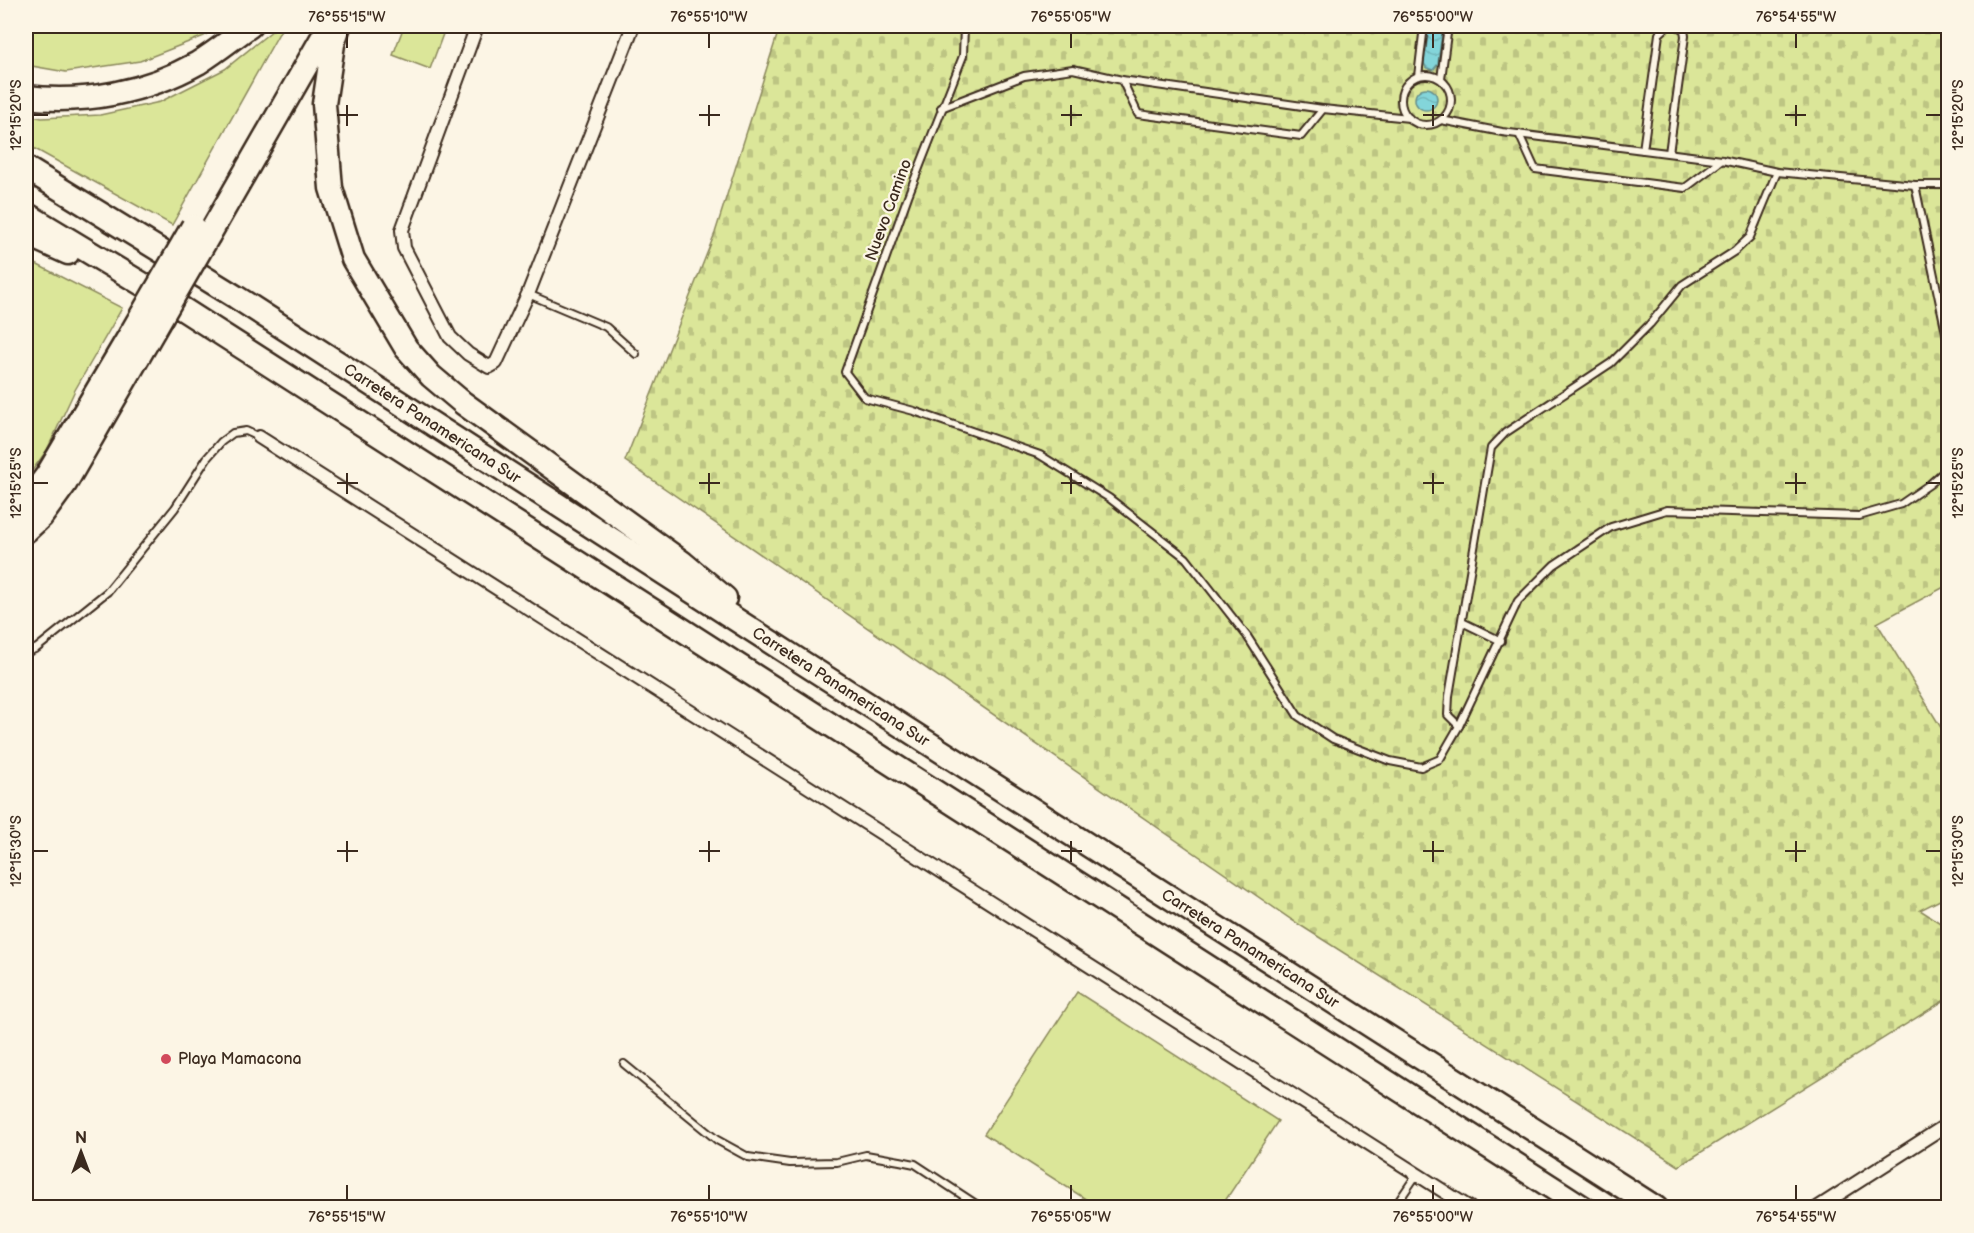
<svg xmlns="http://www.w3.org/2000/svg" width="1974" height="1233" font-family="'Balsamiq Sans',sans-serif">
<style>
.cemetery{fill:url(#cemetery-stones);stroke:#8b885c;stroke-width:1.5}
.green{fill:#dbe699;stroke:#8b885c;stroke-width:1.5}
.water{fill:url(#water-waves);stroke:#66918f;stroke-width:1.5}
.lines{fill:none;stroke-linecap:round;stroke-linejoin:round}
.service-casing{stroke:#3b2a1e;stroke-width:10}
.minor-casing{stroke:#3b2a1e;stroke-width:16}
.motorway-casing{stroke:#3b2a1e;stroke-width:27}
.service{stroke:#fcf5e5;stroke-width:6}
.minor{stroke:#fcf5e5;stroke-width:12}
.motorway{stroke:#fcf5e5;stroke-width:22}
.motorway-bridge-casing{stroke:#3b2a1e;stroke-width:27;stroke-linecap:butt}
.motorway-bridge{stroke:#fcf5e5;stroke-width:22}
.ticks{fill:none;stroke:#3b2a1e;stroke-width:2}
.poi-dot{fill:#d1495b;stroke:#fcf5e5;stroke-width:2}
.labels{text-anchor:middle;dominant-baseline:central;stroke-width:4.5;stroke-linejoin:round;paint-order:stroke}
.street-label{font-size:16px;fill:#3b2a1e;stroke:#fcf5e5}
.poi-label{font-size:16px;fill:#3b2a1e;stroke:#fcf5e5;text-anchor:start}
.neatline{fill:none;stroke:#3b2a1e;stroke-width:2}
.ticks-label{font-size:15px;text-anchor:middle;fill:#3b2a1e}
</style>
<defs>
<pattern id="cemetery-stones" width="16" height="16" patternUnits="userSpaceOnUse" patternTransform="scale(1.5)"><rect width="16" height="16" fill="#dbe699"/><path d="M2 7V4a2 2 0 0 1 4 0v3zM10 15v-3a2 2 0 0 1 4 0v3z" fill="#bdc583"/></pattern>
<pattern id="water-waves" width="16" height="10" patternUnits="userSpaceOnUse" patternTransform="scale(1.5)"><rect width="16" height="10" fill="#83d5da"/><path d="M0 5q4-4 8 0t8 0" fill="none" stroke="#72b7bb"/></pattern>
</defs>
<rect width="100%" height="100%" fill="#fcf5e5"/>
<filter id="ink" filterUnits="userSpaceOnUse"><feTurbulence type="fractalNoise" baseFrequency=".0167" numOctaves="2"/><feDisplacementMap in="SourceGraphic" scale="12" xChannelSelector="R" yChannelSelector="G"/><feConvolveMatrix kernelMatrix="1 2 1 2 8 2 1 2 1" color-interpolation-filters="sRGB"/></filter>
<g filter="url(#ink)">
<polygon class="cemetery" points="780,26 1948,26 1948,585 1877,623 1948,739 1948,896 1920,910 1948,928 1948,998 1679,1166 1292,920 625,461 715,233"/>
<g class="green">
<polygon points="26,26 217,26 204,36 140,61 66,72 26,65"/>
<polygon points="278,26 283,26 172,225 26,144 26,115 42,118 100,115 160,102 225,69"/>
<polygon points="404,26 446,26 430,69 393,55"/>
<polygon points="26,259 122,308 75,390 47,450 26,479"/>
<polygon points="1077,992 1278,1121 1221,1207 1098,1207 984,1134"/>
</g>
<g class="water">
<polygon points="1429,26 1443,26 1438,64 1433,70 1426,68 1424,63"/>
<circle cx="1426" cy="99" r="11"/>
</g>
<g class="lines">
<g class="service-casing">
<g id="service">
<polyline points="964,26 963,56 908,196 845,372 865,398 914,411 1040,455 1109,498 1186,558 1247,636 1298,716 1333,739 1390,761 1421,767 1440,759 1459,726 1518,601 1554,565 1611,527 1667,510 1859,516 1901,504 1930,484 1948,468"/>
<circle cx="1426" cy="100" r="25"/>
<polyline points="1418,76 1424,26"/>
<polyline points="1441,79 1448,26"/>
<polyline points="1122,80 1138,114 1301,136 1323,109"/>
<polyline points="941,108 1024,76 1073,69 1122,80 1323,109 1409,118"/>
<polyline points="1441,120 1502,132 1722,160 1777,172 1915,185 1948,185"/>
<polyline points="1519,134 1535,169 1685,188 1722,160"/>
<polyline points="1643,150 1659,34 1668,26"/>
<polyline points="1669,153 1685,36 1684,30 1677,26"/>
<polyline points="1915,185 1948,342"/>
<polyline points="528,294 606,327 636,354"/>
<polyline points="1462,622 1501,641"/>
<polyline points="26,653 37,648 107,592 175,508 207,458 221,442 233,433 246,431 259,437"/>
<polyline points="1459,726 1448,715 1449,696 1491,448 1505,433 1611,363 1650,324 1682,285 1735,251 1750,237 1777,172"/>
<polyline points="624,1064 717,1140 748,1157 790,1163 837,1162 866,1155 900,1161 915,1164 982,1208"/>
<polyline points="1394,1208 1417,1174"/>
</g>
</g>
<g class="minor-casing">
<g id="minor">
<polyline points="477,26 402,230 404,248 450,337 468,354 489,367 496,363 528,294 633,26"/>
<polyline points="259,437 1470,1208"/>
<polyline points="1817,1208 1948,1124"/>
</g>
</g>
<g class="motorway-casing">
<g id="motorway">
<polyline points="339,26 333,44 324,104 331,188 353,259 406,348 431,376 463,403 683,563 725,598"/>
<path d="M 26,97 C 85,104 146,92 198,63 C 216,52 233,38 250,26"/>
<path id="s1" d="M 26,168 L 236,297 L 797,659 L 1656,1208"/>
<polyline points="26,214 167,299 1584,1208"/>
<polyline points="26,234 68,253"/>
<polyline points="209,235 329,26"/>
<polyline points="26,503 47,475 130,335"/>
<polyline points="26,531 41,517 65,484 146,344"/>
</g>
</g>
<use href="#service" class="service"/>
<use href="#minor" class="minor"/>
<use href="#motorway" class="motorway"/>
<g class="motorway-bridge-casing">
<g id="motorway-bridge">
<polyline points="130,335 193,226"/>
<polyline points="146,344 209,235"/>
</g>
</g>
<use href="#motorway-bridge" class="motorway-bridge"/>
</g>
</g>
<path class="ticks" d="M 347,33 L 347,48M 709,33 L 709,48M 1071,33 L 1071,48M 1433,33 L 1433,48M 1796,33 L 1796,48M 347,105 L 347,126M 709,105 L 709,126M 1071,105 L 1071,126M 1433,105 L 1433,126M 1796,105 L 1796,126M 33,115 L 48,115M 337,115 L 358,115M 699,115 L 720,115M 1061,115 L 1082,115M 1423,115 L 1444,115M 1785,115 L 1806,115M 1926,115 L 1941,115M 347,473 L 347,494M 709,473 L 709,494M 1071,473 L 1071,494M 1433,473 L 1433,494M 1796,473 L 1796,494M 33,483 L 48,483M 337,483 L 358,483M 699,483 L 720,483M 1061,483 L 1082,483M 1423,483 L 1444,483M 1785,483 L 1806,483M 1926,483 L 1941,483M 347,841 L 347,862M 709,841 L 709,862M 1071,841 L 1071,862M 1433,841 L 1433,862M 1796,841 L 1796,862M 33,851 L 48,851M 337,851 L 358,851M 699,851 L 720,851M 1061,851 L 1082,851M 1423,851 L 1444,851M 1785,851 L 1806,851M 1926,851 L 1941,851M 347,1185 L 347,1200M 709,1185 L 709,1200M 1071,1185 L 1071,1200M 1433,1185 L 1433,1200M 1796,1185 L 1796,1200"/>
<circle class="poi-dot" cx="166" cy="1059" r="6"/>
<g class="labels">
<g class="street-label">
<text transform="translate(889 210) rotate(-70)">Nuevo Camino</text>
<text stroke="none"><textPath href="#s1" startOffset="480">Carretera Panamericana Sur</textPath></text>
<text stroke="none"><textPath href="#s1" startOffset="966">Carretera Panamericana Sur</textPath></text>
<text stroke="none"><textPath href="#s1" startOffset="1452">Carretera Panamericana Sur</textPath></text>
</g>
<g class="poi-label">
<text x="178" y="1059">Playa Mamacona</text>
</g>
</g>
<rect width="1974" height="1233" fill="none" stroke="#fcf5e5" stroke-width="66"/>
<g transform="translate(81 1152)" stroke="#fcf5e5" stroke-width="4.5" paint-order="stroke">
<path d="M0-4.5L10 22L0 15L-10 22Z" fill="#3b2a1e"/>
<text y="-9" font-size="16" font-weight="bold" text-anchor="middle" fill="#3b2a1e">N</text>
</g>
<rect x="33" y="33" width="1908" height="1167" class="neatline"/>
<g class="ticks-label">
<text x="347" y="22">76°55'15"W</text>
<text x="709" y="22">76°55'10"W</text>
<text x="1071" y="22">76°55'05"W</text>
<text x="1433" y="22">76°55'00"W</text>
<text x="1796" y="22">76°54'55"W</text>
<text transform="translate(16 115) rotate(-90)" y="5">12°15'20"S</text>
<text transform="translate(1958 115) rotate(-90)" y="5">12°15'20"S</text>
<text transform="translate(16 483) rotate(-90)" y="5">12°15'25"S</text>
<text transform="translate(1958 483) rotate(-90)" y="5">12°15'25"S</text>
<text transform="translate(16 851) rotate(-90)" y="5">12°15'30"S</text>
<text transform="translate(1958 851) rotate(-90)" y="5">12°15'30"S</text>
<text x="347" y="1222">76°55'15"W</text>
<text x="709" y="1222">76°55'10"W</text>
<text x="1071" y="1222">76°55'05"W</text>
<text x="1433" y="1222">76°55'00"W</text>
<text x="1796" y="1222">76°54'55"W</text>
</g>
</svg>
